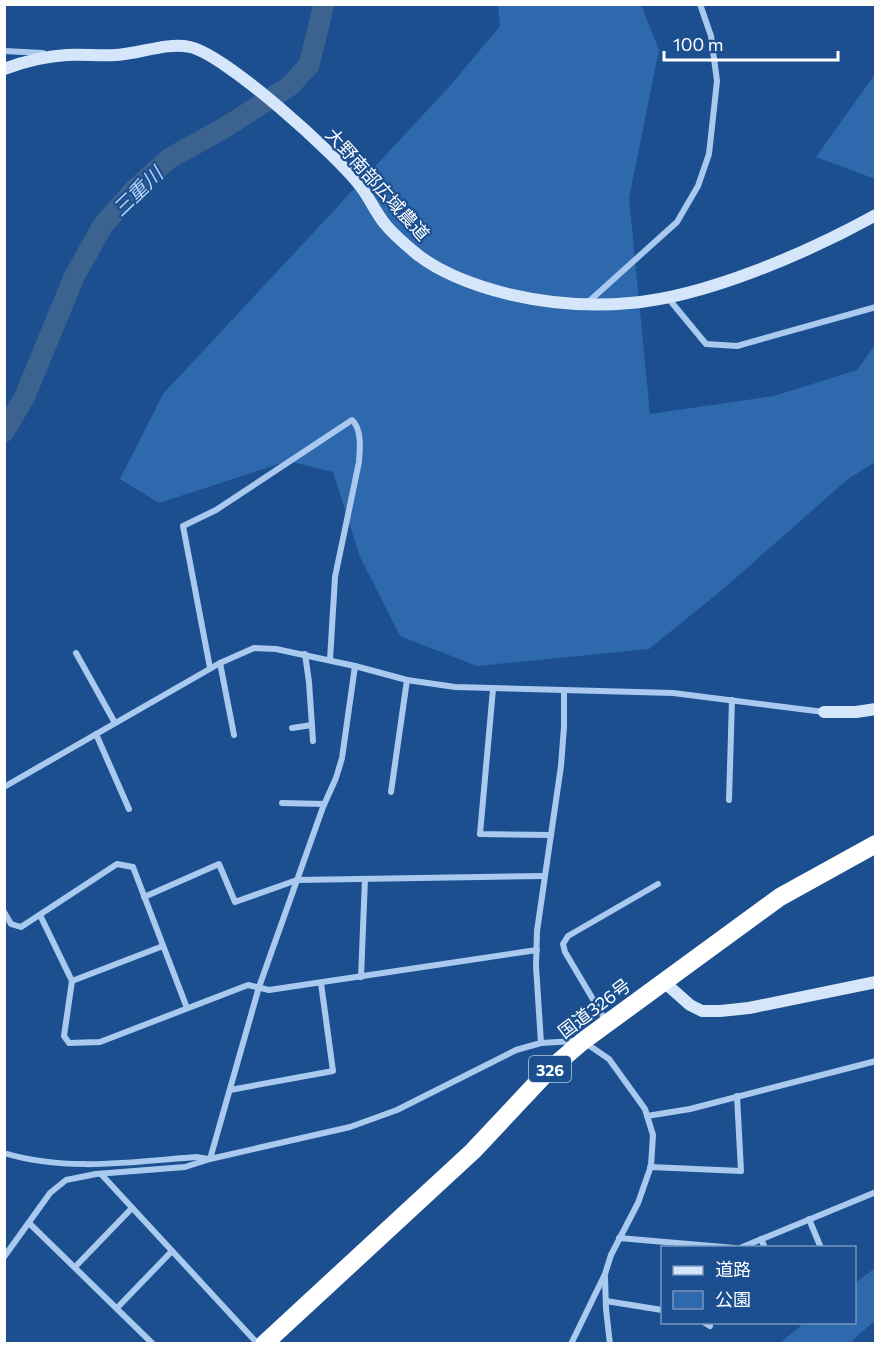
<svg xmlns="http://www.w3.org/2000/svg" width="880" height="1348" font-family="Commissioner,'Noto Sans JP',sans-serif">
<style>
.green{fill:#2e69ad}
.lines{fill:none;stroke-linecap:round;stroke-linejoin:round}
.river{stroke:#3c6290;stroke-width:21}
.street{stroke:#a9c9ee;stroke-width:6}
.secondary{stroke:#d6e6fa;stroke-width:12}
.highway{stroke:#fff;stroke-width:18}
.labels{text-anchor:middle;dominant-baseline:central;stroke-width:4.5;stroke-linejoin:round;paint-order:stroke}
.shield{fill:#1b4f8f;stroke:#bbcadd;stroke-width:1.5}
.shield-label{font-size:16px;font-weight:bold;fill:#fff}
.street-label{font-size:18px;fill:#fff;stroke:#1b4f8f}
.water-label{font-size:20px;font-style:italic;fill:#b5d3f5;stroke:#1b4f8f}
</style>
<rect width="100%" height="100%" fill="#1b4f8f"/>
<g class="green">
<polygon points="498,5 641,5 659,50 629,198 650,414 774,396 857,370 875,345 875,462 848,479 722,590 649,649 477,666 400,636 360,557 333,472 288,461 159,503 120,479 163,394 449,87 500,26"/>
<polygon points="875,74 875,179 816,157"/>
<polygon points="875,1268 875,1321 858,1335 851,1343 780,1343 804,1323 854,1322 855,1283"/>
</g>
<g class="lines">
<polyline class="river" points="4,432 25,396 74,277 103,225 136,188 170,158 224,128 290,86 309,65 324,4"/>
<g class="street">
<polyline points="4,51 43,53"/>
<polyline points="668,298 706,344 737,346 876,307"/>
<polyline points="586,304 677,222 698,186 709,154 717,81 711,36 700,4"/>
<polyline points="76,653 115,723"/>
<polyline points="305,654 309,682 313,741"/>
<polyline points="220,663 234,735"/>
<path d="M 210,668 L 183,526 L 216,510 L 352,420 C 362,429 360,449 359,462 L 335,577 L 330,660"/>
<polyline points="493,689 480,834 551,835"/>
<polyline points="292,728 312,725"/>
<polyline points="96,734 129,809"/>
<polyline points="4,787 220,663 254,648 276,649 355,666 407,680 455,687 673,693 824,712"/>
<polyline points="391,792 407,680"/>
<polyline points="729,800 732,700"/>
<polyline points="282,803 324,804"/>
<polyline points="144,897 219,864 235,902 297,880 544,876"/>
<polyline points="4,912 11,924 21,927 117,864 133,867 187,1008"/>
<polyline points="40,915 72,981 64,1036 69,1043 100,1042 248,985 269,990 537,950"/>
<polyline points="361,977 365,879"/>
<polyline points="72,981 163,946"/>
<polyline points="607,1023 565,952 563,944 568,936 658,884"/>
<polyline points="541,1043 536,966 537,931 561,766 564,727 564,691"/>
<polyline points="230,1090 333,1071 321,983"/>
<polyline points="647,1116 690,1109 876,1061"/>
<path d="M 4,1153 C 66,1172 132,1162 196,1157 L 209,1159"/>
<polyline points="210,1159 259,987 323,807 336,778 342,758 355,666"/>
<polyline points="650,1167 741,1171 737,1096"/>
<polyline points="101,1174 258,1344"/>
<polyline points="809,1219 821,1248"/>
<polyline points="29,1223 153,1344"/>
<polyline points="619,1238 735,1248"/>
<polyline points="761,1239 765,1248"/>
<polyline points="740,1248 876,1192"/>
<polyline points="4,1257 50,1193 66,1180 96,1174 185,1167 210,1159 350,1127 397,1110 516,1050 541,1043 575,1041"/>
<polyline points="75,1267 132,1208"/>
<polyline points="605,1277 606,1309 610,1344"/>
<polyline points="606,1301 662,1310"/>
<polyline points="117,1308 172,1251"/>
<polyline points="703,1322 710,1326"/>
<polyline points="571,1344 605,1274 611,1255 638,1203 651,1166 653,1135 645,1109 609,1059 584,1042"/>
</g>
<g class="secondary">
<path d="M 4,69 C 23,62 47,56 67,55 C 83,54 100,56 116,55 C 140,54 166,42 190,47 C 226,55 337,155 361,187 C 370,199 376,213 385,224 C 394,235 407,246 418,255 C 444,275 476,286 508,294 C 547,303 589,307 630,303 C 706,297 809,252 876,215"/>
<polyline points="824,712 856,712 876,709"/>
<polyline points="664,982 690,1005 702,1011 720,1011 749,1008 876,982"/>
</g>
<polyline class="highway" points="264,1344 473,1151 549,1070 583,1041 780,897 876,844"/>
</g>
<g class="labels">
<rect class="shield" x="529" y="1056" width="42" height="26" rx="4.5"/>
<g class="shield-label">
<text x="550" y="1069">326</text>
</g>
<g class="street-label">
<text transform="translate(378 184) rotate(48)">大野南部広域農道</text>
<text transform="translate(594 1008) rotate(-37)">国道326号</text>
</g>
<g class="water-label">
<text transform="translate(137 191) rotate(-44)">三重川</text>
</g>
</g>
<rect width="880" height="1348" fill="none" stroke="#ffffff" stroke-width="12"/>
<rect x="661" y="1246" width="195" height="78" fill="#1b4f8f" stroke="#7695bc" stroke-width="1.5"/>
<rect x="673" y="1266" width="30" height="9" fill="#d6e6fa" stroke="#7695bc" stroke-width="1.5"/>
<text x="715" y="1276" font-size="18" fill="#ffffff">道路</text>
<rect x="673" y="1291" width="30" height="18" fill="#2e69ad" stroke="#7695bc" stroke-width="1.5"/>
<text x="715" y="1306" font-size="18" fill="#ffffff">公園</text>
<path d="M664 51v9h174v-9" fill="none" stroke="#ffffff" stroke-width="3"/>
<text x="673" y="51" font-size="18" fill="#ffffff" stroke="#1b4f8f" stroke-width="4.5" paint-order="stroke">100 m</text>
</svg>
